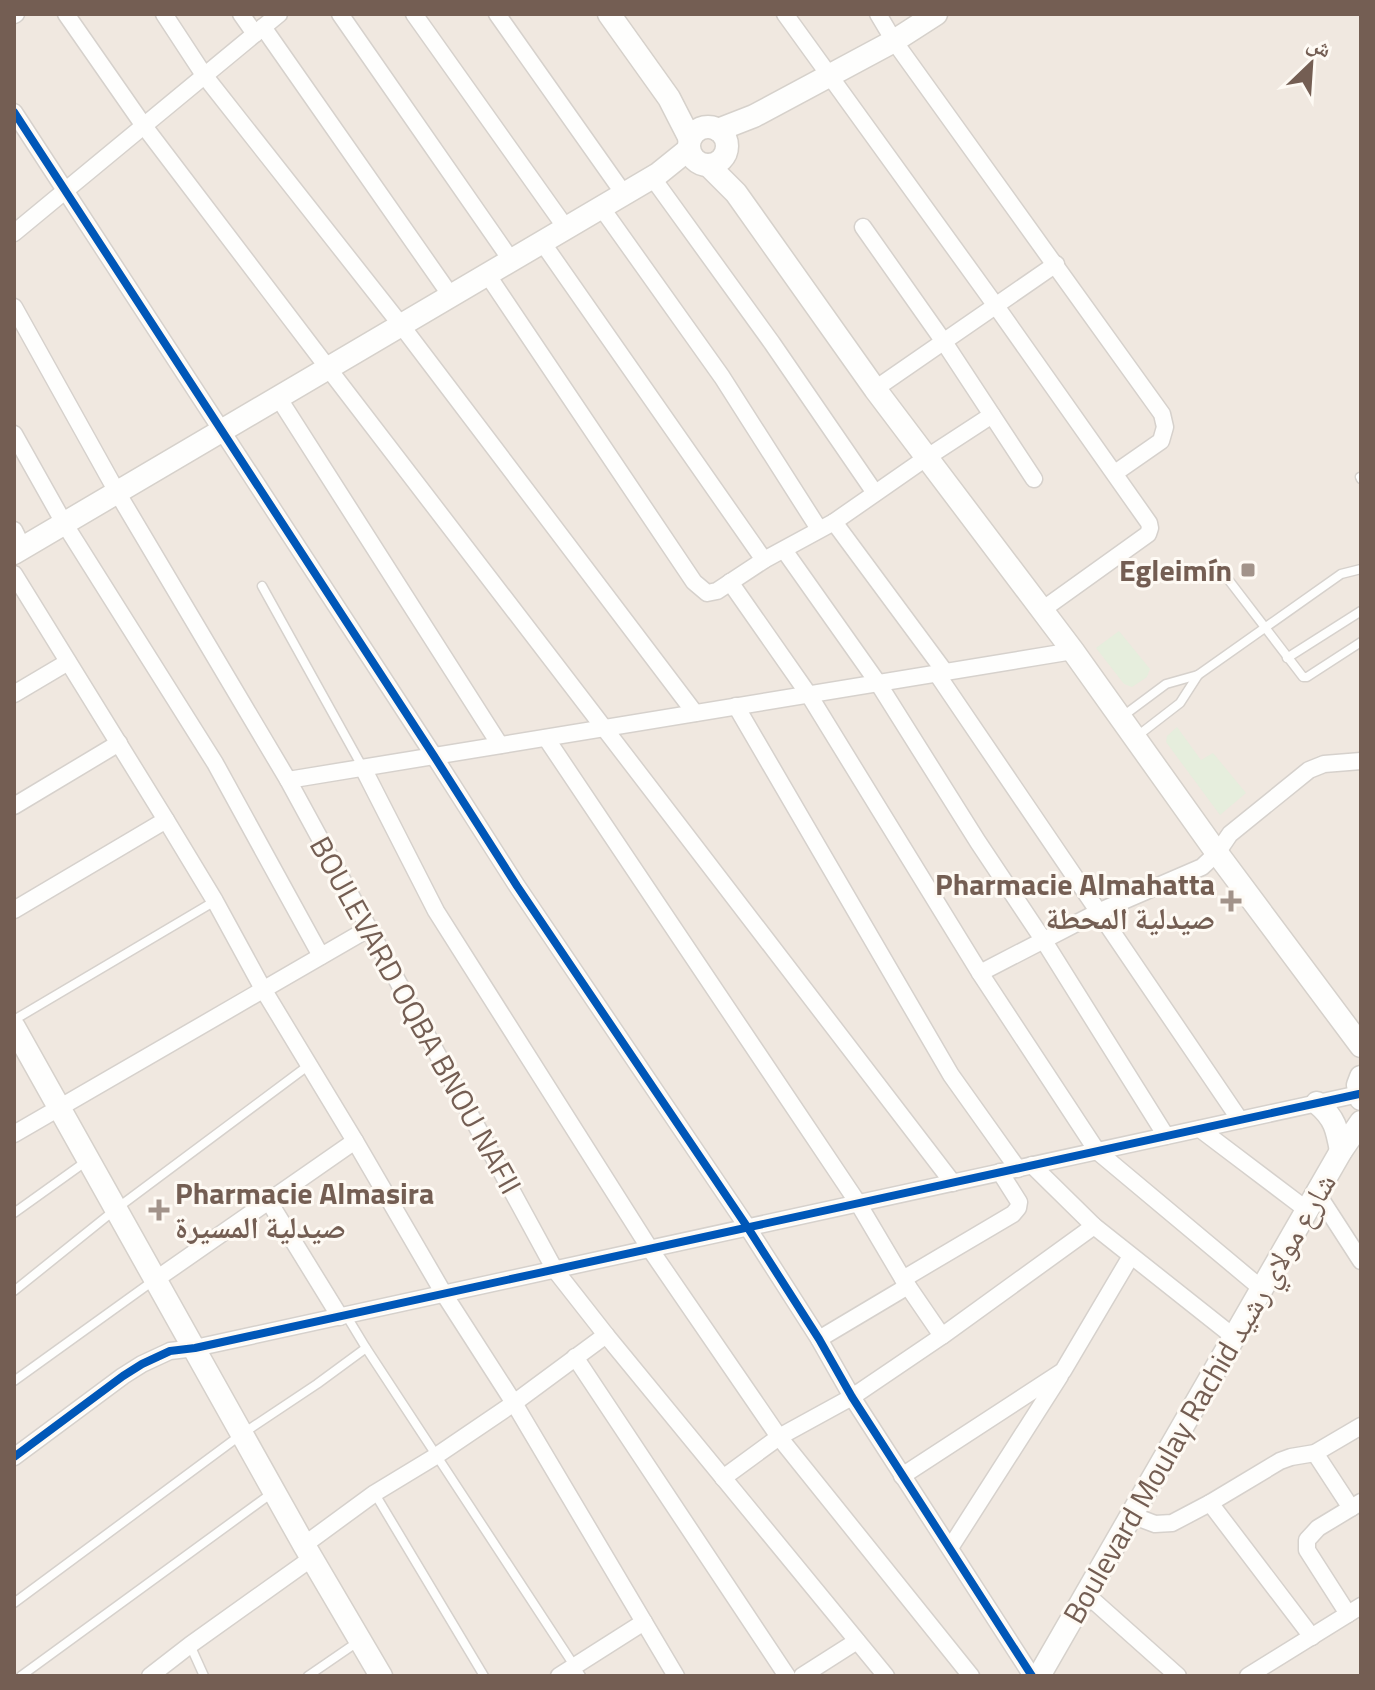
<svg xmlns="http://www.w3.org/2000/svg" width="1375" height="1690" font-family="'Titillium Web','Noto Naskh Arabic',sans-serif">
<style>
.residential{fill:#f0e8e0}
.green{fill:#e6eedd}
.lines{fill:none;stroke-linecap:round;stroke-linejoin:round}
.lane-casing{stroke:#d6d1cc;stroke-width:11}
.street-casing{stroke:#d6d1cc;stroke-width:19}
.secondary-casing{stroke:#d6d1cb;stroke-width:25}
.lane{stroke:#fefefd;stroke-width:8}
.street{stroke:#fefefd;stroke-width:16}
.secondary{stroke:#fefefd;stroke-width:22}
.cycleway-casing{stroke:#fefaf4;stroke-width:13}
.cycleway{stroke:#0057b8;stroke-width:8}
.poi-dot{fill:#a2938a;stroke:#fefaf4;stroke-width:3}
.labels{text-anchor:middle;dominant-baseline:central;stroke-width:6;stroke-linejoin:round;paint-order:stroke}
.poi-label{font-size:30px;font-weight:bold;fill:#745e53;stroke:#fefaf4;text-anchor:end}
.street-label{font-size:30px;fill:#745e53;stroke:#fefaf4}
</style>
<rect width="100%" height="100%" fill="#f8f5f1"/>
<rect class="residential" x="14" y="14" width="1347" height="1662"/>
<g class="green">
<polygon points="1119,631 1150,669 1147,677 1132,687 1124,684 1096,648"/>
<polygon points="1177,727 1201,760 1213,753 1246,793 1220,815 1166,742 1167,736"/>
</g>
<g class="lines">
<g class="lane-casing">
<g id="lane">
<polyline points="1360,477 1361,479"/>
<polyline points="1221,570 1303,677 1307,677 1361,642"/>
<polyline points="262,586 363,768"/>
<polyline points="1287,658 1361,611"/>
<polyline points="1123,716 1166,684 1198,675 1341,574 1361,569"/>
<polyline points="1136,737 1180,703 1198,675"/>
<polyline points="14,1020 215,901"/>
<polyline points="14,1213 88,1160"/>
<polyline points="14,1291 116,1209 309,1065"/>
<polyline points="366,1348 581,1676"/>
<polyline points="14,1381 153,1281"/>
<polyline points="375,1494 484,1676"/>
<polyline points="14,1603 242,1434 317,1384 366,1348 346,1315"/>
<polyline points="190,1645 204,1676"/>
<polyline points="21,1676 272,1493"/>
<polyline points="308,1676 359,1641"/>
</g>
</g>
<g class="street-casing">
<g id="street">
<polyline points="66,14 144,126 328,368 953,1183"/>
<polyline points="164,14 204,75 401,325 695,713"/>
<polyline points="241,14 255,34"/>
<polyline points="340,14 511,260"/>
<polyline points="414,14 566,228"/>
<polyline points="497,14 624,194"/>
<polyline points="785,14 996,306 1149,523 1150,528 1148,534 1042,610"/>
<polyline points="878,14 894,41 1162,414 1165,427 1161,441 1115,473"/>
<polyline points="14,15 16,14"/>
<polyline points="263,27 451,296"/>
<polyline points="14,112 434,756 517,886 748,1228 819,1339 852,1397 1032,1676"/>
<polyline points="652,177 772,343 875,493"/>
<polyline points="601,207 722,377 819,529"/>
<polyline points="863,227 944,342 1034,479"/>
<polyline points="14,233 279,14"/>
<polyline points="542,242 764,560"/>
<polyline points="487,274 694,582 707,593 717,591 764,560 834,522 926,458 992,415"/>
<polyline points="14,307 117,492 288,780 555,1270 606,1335 886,1676"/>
<polyline points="875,389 1056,264"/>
<polyline points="278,397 500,745"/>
<polyline points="14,434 64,523 215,763 321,956"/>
<polyline points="834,522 945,672"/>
<polyline points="14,530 23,548"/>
<polyline points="784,550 878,683 978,842 1044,941 1166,1136"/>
<polyline points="14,574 166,820 215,901 263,989 355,1141 444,1294 514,1403 676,1676"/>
<polyline points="730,582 809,695 980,973 1097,1151 1262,1289"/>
<polyline points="937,674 1240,1120"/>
<polyline points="14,694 68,662"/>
<polyline points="736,706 951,1075 1018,1169"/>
<polyline points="546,738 858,1203 903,1279 942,1336"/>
<polyline points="363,768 436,911 650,1249 779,1437 971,1676"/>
<polyline points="288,780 1073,651"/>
<polyline points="14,806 119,743"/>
<polyline points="14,910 166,820"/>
<polyline points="980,973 1100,911 1202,867 1217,853 1230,834 1309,770 1324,764 1361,761"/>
<polyline points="1200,1129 1307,1210"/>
<polyline points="14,1134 368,929"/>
<polyline points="1032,1165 1094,1226 1234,1337"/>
<polyline points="1317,1193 1361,1261"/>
<polyline points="268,1200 340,1317"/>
<polyline points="903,1279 1013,1214 1018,1208 1019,1202 1000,1172"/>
<polyline points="155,1280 355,1141"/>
<polyline points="819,1339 908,1286"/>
<polyline points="575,1357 787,1676"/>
<polyline points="1315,1453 1351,1508"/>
<polyline points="14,1457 123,1376 142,1364 170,1351 195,1348 1359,1094"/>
<polyline points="902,1476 1063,1371 1131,1256"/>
<polyline points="723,1478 779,1437 852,1397 942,1336 1094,1226"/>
<polyline points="1210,1503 1312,1637"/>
<polyline points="1131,1515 1155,1524 1172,1523 1210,1503 1280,1461 1291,1457 1315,1453 1361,1426"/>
<polyline points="304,1545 375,1493 436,1456 514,1403 606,1335"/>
<polyline points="950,1548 1060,1376"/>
<polyline points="1086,1594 1178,1676"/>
<polyline points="1348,1614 1307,1550 1307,1540 1318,1528 1361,1502"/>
<polyline points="150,1676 190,1645 312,1558"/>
<polyline points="559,1676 644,1622"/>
<polyline points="802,1676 857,1641"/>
<polyline points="1248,1676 1361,1606"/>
</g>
</g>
<g class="secondary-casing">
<g id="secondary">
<polyline points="609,14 669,98 690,139"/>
<circle cx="708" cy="146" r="19"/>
<polyline points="718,130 754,116 894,41 936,14"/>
<polyline points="708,165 736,193 875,389 1073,651 1217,853 1361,1046"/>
<polyline points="14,553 658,174 689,149"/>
<polyline points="14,1027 304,1545 381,1676"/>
<polyline points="1361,1077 1358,1085 1361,1099"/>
<path d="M 1317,1103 C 1335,1118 1337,1129 1341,1151"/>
<polyline points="1039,1676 1341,1151 1361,1122"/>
</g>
</g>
<use href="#lane" class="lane"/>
<use href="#street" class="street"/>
<use href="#secondary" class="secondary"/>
<g class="cycleway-casing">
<g id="cycleway">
<polyline points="14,112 434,756 517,886 748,1228 819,1339 852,1397 1032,1676"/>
<polyline points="14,1457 123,1376 142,1364 170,1351 195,1348 1359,1094"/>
</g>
</g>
<use href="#cycleway" class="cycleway"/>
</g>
<g class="poi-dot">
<rect x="1240" y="562" width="16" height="16" rx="4"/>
<path d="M1227 889h8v8h8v8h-8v8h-8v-8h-8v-8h8z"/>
<path d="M155 1198h8v8h8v8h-8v8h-8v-8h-8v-8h8z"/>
</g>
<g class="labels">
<g class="poi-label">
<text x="1232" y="570">Egleimín</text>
<text x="1215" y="884">Pharmacie Almahatta<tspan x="1215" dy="34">صيدلية المحطة</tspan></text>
<text x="175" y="1193" text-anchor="start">Pharmacie Almasira<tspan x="175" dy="34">صيدلية المسيرة</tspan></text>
</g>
<g class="street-label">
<text transform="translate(416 1015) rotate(61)">BOULEVARD OQBA BNOU NAFII</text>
<text transform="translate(1199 1398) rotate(-60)">Boulevard Moulay Rachid شارع مولاي رشيد</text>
</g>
</g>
<rect width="1375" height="1690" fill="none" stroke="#745e53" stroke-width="32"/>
<g transform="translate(1311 64) rotate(25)" stroke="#fefaf4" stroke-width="6" paint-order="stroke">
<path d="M0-6L14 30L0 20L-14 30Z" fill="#745e53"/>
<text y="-12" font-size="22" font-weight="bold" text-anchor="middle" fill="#745e53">ش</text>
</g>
</svg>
